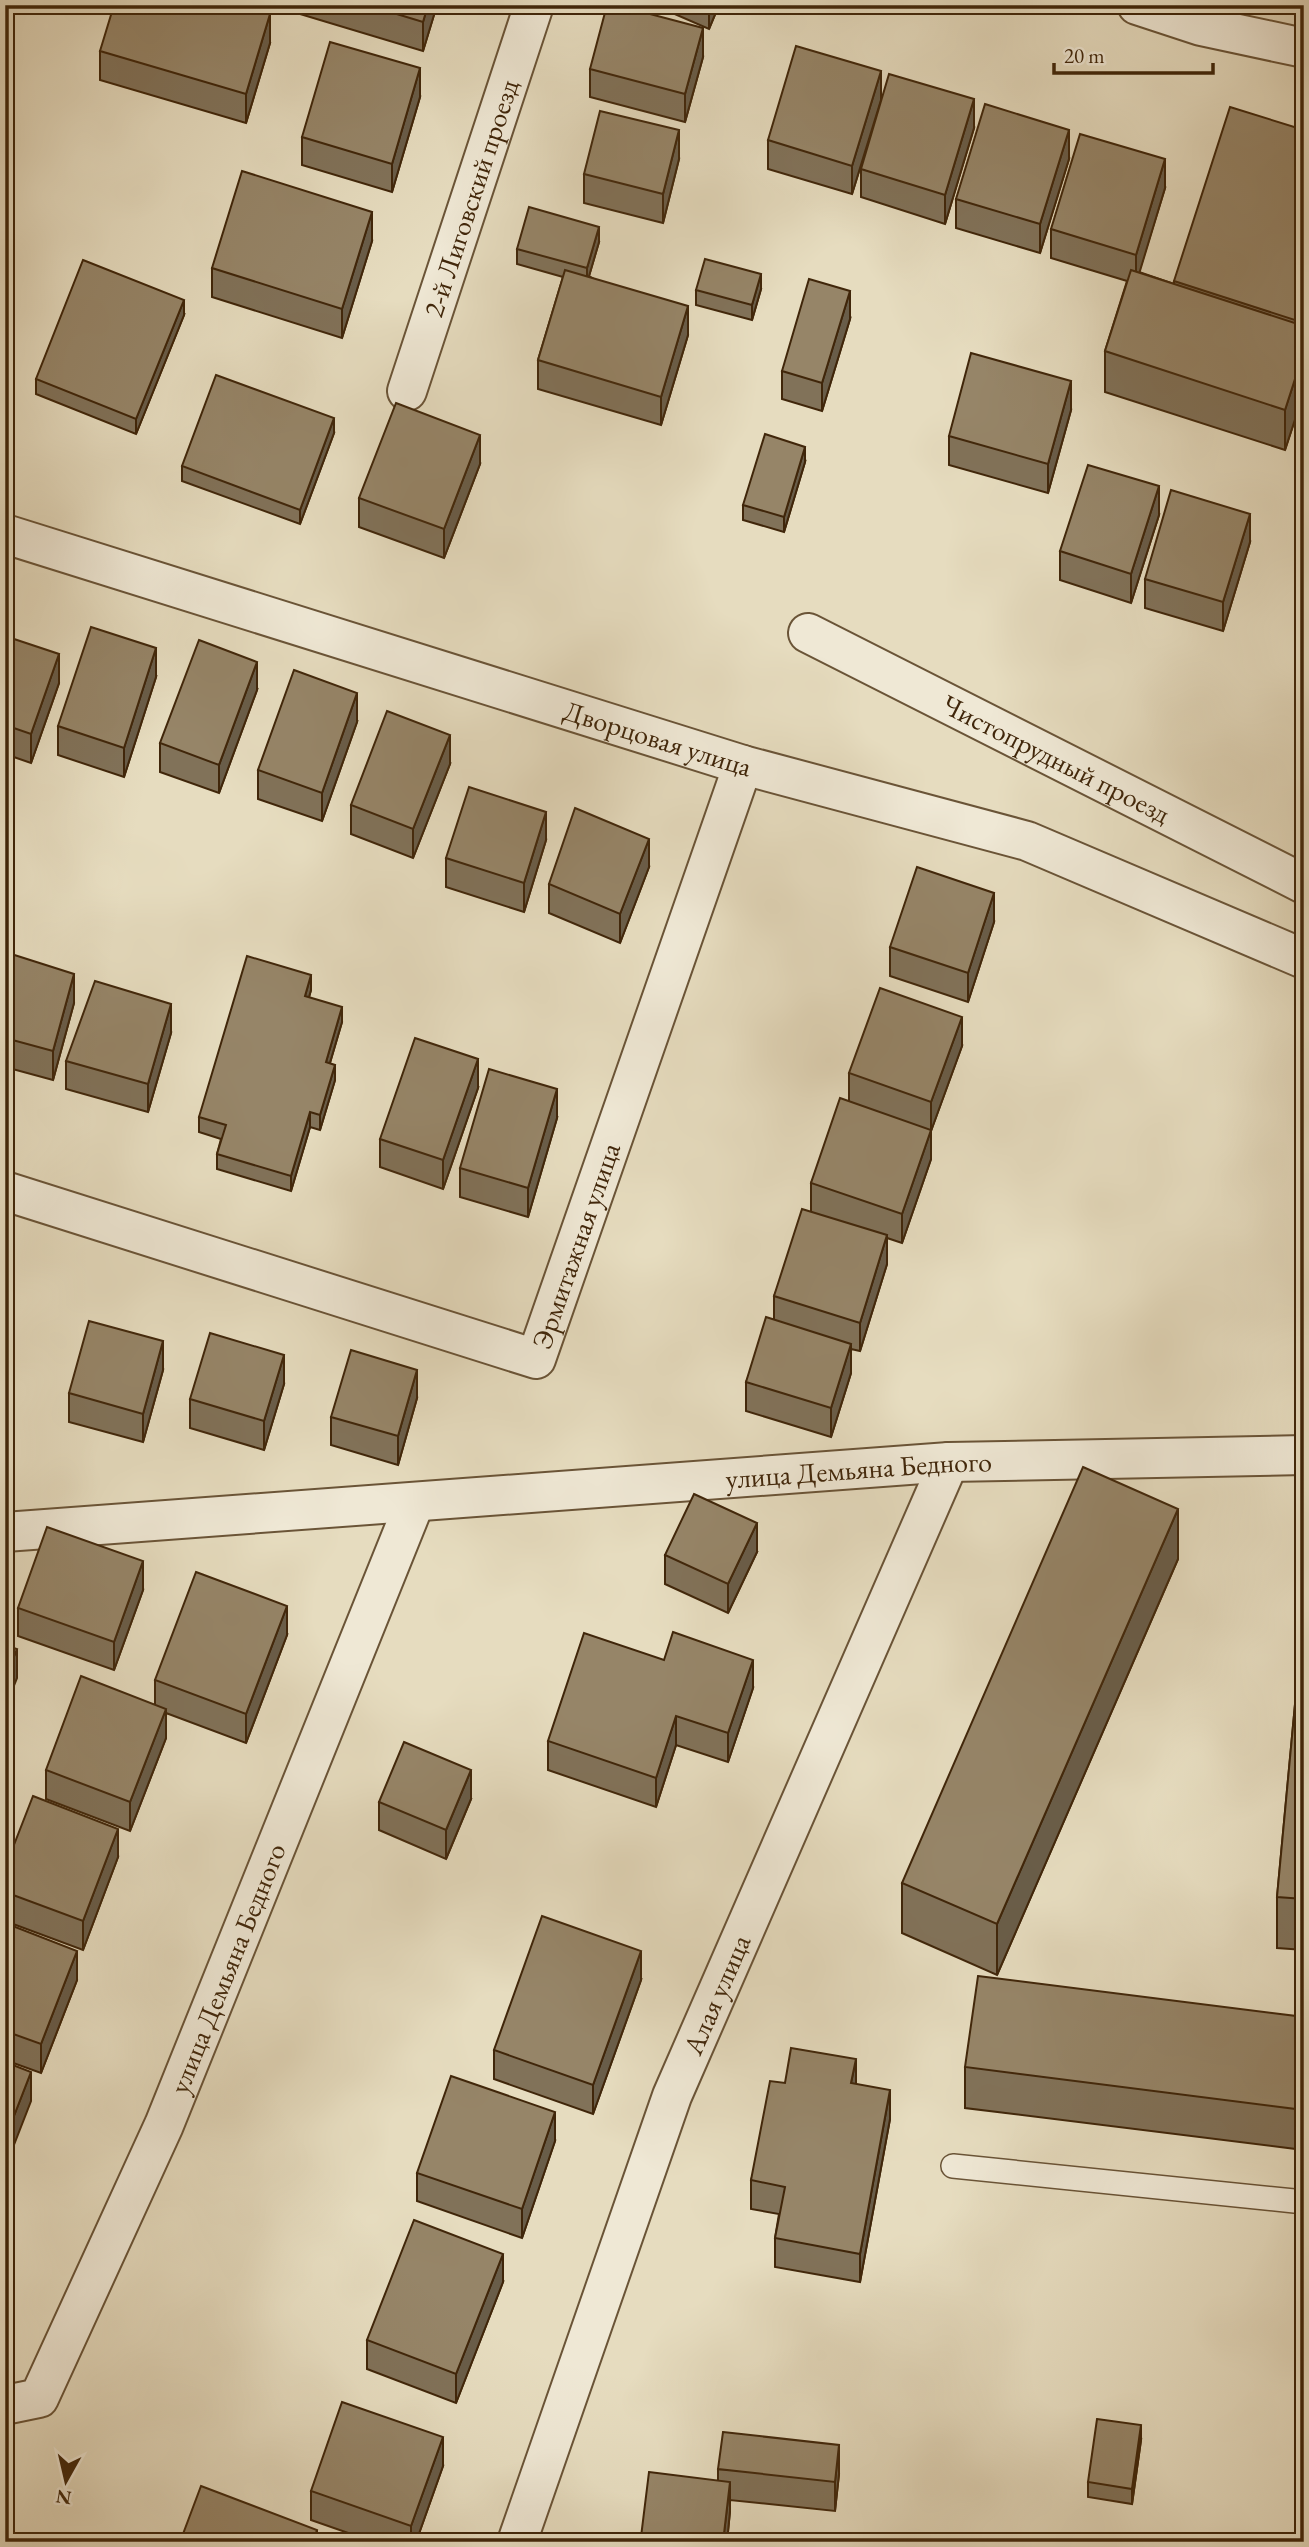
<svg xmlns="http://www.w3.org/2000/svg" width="1309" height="2547" font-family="'EB Garamond',serif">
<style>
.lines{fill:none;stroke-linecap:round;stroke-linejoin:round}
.service-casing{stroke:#6a5437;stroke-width:26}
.minor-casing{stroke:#6a5437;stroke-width:42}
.service{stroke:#efe8d5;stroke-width:23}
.minor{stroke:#efe8d5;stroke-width:38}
.wall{fill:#817259;stroke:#40260a;stroke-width:2}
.shaded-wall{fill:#695d49;stroke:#40260a;stroke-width:2}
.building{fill:#968568;stroke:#40260a;stroke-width:2}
.labels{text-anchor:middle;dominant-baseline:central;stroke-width:5;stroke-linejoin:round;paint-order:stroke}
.street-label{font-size:28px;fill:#40260a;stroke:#efe8d5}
</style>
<rect width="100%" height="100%" fill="#e6dcbf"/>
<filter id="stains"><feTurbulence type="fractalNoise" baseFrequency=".00286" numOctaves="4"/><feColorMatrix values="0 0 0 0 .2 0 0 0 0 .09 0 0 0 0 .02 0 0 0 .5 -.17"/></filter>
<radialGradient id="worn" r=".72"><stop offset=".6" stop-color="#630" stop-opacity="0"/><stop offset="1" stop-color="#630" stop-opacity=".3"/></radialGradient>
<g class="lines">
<g class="service-casing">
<polyline id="service" points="953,2166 1304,2202"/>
</g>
<g class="minor-casing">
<g id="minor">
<polyline points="1137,5 1201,26 1304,48"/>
<path id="s1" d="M 407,391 L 534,5"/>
<path id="s2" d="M 5,534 L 743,765 L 1027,841 L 1304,959"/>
<path id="s3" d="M 808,633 L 1304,884"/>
<path id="s4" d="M 5,1191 L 536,1359 L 743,765"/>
<path id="s5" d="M 5,1532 L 949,1462 L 1304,1455"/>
<path id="s6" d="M 5,2405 L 39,2398 L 164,2125 L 415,1502"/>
<path id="s7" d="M 517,2542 L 672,2096 L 949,1462"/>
</g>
</g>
<use href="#service" class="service"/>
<use href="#minor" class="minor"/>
</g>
<g class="wall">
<polygon points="290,5 437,5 423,51 290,11"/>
<polygon points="654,5 719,5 709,29"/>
<polygon points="270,43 246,123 100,80 100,51"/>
<polygon points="703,57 685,122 590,97 590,69"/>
<polygon points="420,97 392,192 302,165 302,137"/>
<polygon points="881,100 852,194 768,169 768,140"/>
<polygon points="974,128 945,224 861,197 861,169"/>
<polygon points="1304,130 1304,392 1285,450 1105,392 1105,351 1127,281 1051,258 1051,229 1165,188 1139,272 1174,284 1174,281"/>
<polygon points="679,159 663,223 584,203 584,174"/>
<polygon points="1069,159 1040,253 956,228 956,199"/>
<polygon points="372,241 342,338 212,297 212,268"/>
<polygon points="599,242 589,276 688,335 661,425 538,389 538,360 563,277 517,264 517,249"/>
<polygon points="761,289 752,320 696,305 696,290"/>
<polygon points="184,315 136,434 36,394 36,379"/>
<polygon points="850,319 822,411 782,399 782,371"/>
<polygon points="1071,410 1048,493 949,465 949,436"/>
<polygon points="334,433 300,524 182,481 182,466"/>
<polygon points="805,462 784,532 743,520 743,505"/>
<polygon points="480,464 444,558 359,527 359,498"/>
<polygon points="1159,515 1131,603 1060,580 1060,551"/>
<polygon points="1250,542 1223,631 1145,608 1145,579"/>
<polygon points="5,636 59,683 31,763 5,754"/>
<polygon points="156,677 124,777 58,755 58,726"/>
<polygon points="257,690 219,793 160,772 160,743"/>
<polygon points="357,722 322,821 258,799 258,770"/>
<polygon points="450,764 413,858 351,834 351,805"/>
<polygon points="546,840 524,912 446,887 446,858"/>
<polygon points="649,867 620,943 549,913 549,884"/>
<polygon points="994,922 968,1002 890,976 890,947"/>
<polygon points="5,952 74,1003 53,1080 5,1067"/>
<polygon points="311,990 309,997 342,1022 330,1063 335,1080 320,1130 310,1127 291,1191 217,1169 217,1154 221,1139 199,1132 199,1117"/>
<polygon points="171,1033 148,1112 66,1089 66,1061"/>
<polygon points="962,1046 931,1131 931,1159 902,1243 887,1238 887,1264 860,1351 851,1349 851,1373 831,1437 746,1411 746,1382 774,1320 774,1296 811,1212 811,1183 849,1102 849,1073"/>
<polygon points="478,1088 443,1189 380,1167 380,1139"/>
<polygon points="557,1118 528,1217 460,1197 460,1168"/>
<polygon points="163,1370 143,1442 69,1422 69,1393"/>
<polygon points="284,1384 264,1450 190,1428 190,1399"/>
<polygon points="417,1398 398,1465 331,1445 331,1417"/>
<polygon points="757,1552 728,1613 665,1584 665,1555"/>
<polygon points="1178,1559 997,1975 902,1933 902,1883"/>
<polygon points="143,1590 114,1670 18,1636 18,1608"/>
<polygon points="1304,1608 1304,1950 1277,1948 1277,1897"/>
<polygon points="287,1635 246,1743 166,1713 166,1738 130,1831 46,1799 46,1770 155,1704 155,1680"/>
<polygon points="753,1688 728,1762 676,1745 656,1807 548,1770 548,1741"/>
<polygon points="471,1799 446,1859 379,1830 379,1802"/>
<polygon points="118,1857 83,1950 5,1921 5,1868"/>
<polygon points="5,1923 77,1980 41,2073 5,2060"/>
<polygon points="641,1980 593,2114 494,2079 494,2050"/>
<polygon points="1304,2017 1304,2150 965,2108 965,2067"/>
<polygon points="785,2083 856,2084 890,2119 860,2282 775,2267 775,2238 779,2214 751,2209 751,2180"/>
<polygon points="555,2141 522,2238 417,2201 417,2173"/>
<polygon points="503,2282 456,2403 367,2369 367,2340"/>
<polygon points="1141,2440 1132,2504 1088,2497 1088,2482"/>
<polygon points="443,2466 416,2542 374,2542 311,2520 311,2491"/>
<polygon points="718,2469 839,2474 835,2511 730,2500 730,2511 727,2542 641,2542 641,2537 718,2480"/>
</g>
<g class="shaded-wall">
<polygon points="428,5 437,5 423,51 423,22"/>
<polygon points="709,5 719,5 709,29"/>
<polygon points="270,14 270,43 246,123 246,94"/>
<polygon points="703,28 703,57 685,122 685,94"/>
<polygon points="420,68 420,97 392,192 392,164"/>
<polygon points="881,71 881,100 852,194 852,166"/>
<polygon points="974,99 974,128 945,224 945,195"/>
<polygon points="679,130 679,159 663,223 663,194"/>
<polygon points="1069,130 1069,159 1040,253 1040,224"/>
<polygon points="1165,159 1165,188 1136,284 1136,255"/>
<polygon points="372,212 372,241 342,338 342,309"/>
<polygon points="599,227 599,242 587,283 587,268"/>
<polygon points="1304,241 1304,269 1300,253"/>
<polygon points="761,274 761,289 752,320 752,305"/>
<polygon points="850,291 850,319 822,411 822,383"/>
<polygon points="184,300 184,315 136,434 136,419"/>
<polygon points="688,306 688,335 661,425 661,397"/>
<polygon points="1304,351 1304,392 1285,450 1285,410"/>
<polygon points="1071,381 1071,410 1048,493 1048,464"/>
<polygon points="334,418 334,433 300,524 300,510"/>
<polygon points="480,435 480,464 444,558 444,529"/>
<polygon points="805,447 805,462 784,532 784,517"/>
<polygon points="1159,486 1159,515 1131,603 1131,574"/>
<polygon points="1250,514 1250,542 1223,631 1223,602"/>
<polygon points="156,648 156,677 124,777 124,748"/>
<polygon points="59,654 59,683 31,763 31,734"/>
<polygon points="257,662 257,690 219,793 219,765"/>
<polygon points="357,693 357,722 322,821 322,793"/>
<polygon points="450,735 450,764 413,858 413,829"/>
<polygon points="546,812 546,840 524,912 524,883"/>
<polygon points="649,839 649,867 620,943 620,914"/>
<polygon points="994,893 994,922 968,1002 968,973"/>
<polygon points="74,974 74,1003 53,1080 53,1051"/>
<polygon points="311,975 311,990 305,1011 305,996"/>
<polygon points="171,1004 171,1033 148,1112 148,1084"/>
<polygon points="342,1007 342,1022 326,1076 326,1062"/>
<polygon points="962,1017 962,1046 931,1131 931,1102"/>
<polygon points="478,1059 478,1088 443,1189 443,1160"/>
<polygon points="335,1065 335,1080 320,1130 320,1115"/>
<polygon points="557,1089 557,1118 528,1217 528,1188"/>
<polygon points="310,1112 310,1127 291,1191 291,1176"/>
<polygon points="931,1130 931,1159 902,1243 902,1214"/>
<polygon points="887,1235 887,1264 860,1351 860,1323"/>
<polygon points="163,1341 163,1370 143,1442 143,1414"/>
<polygon points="851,1344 851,1373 831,1437 831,1408"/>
<polygon points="284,1355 284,1384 264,1450 264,1421"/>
<polygon points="417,1370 417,1398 398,1465 398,1436"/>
<polygon points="1178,1509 1178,1559 997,1975 997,1924"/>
<polygon points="757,1523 757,1552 728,1613 728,1584"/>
<polygon points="143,1561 143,1590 114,1670 114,1642"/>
<polygon points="287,1606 287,1635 246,1743 246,1714"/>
<polygon points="17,1649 17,1678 5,1708 5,1679"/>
<polygon points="753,1660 753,1688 728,1762 728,1733"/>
<polygon points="166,1709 166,1738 130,1831 130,1802"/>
<polygon points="676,1716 676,1745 656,1807 656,1778"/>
<polygon points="471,1770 471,1799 446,1859 446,1830"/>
<polygon points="118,1829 118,1857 83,1950 83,1921"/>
<polygon points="77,1951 77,1980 41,2073 41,2044"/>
<polygon points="641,1951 641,1980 593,2114 593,2085"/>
<polygon points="856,2059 856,2088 851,2083"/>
<polygon points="31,2072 31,2101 5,2168 5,2139"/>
<polygon points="890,2090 890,2119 860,2282 860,2254"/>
<polygon points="555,2112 555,2141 522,2238 522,2209"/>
<polygon points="503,2254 503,2282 456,2403 456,2374"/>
<polygon points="1141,2425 1141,2440 1132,2504 1132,2489"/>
<polygon points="443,2437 443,2466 416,2542 411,2542 411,2526"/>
<polygon points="839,2445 839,2474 835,2511 835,2482"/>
<polygon points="730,2482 730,2511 727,2542 723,2542"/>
<polygon points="317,2530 317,2542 313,2542"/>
</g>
<g class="building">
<polygon points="114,5 241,5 270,14 246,94 100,51"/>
<polygon points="367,5 428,5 423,22"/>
<polygon points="607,5 616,5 703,28 685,94 590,69"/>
<polygon points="330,42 420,68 392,164 302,137"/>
<polygon points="796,46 881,71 852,166 768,140"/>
<polygon points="889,74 974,99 945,195 861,169"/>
<polygon points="985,104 1069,130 1040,224 956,199"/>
<polygon points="1230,107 1304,130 1304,241 1300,253 1304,254 1304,323 1174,281"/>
<polygon points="600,111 679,130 663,194 584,174"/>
<polygon points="1080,134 1165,159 1136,255 1051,229"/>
<polygon points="242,171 372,212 342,309 212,268"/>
<polygon points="529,207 599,227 587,268 517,249"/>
<polygon points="705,259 761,274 752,305 696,290"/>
<polygon points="83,260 184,300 136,419 36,379"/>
<polygon points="565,270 688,306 661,397 538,360"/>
<polygon points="1131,270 1304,326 1304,351 1285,410 1105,351"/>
<polygon points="809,279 850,291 822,383 782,371"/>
<polygon points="971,353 1071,381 1048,464 949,436"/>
<polygon points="216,375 334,418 300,510 182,466"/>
<polygon points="396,403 480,435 444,529 359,498"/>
<polygon points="765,434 805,447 784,517 743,505"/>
<polygon points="1088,465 1159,486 1131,574 1060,551"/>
<polygon points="1171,490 1250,514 1223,602 1145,579"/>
<polygon points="91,627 156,648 124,748 58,726"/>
<polygon points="5,636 59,654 31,734 5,725"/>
<polygon points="199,640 257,662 219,765 160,743"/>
<polygon points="294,670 357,693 322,793 258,770"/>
<polygon points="387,711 450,735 413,829 351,805"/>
<polygon points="469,787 546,812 524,883 446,858"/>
<polygon points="575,808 649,839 620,914 549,884"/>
<polygon points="917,867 994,893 968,973 890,947"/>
<polygon points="5,952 74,974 53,1051 5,1038"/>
<polygon points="247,956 311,975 305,996 342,1007 326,1062 335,1065 320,1115 310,1112 291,1176 217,1154 226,1125 199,1117"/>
<polygon points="95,981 171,1004 148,1084 66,1061"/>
<polygon points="880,988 962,1017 931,1102 849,1073"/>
<polygon points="415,1038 478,1059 443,1160 380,1139"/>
<polygon points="489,1069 557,1089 528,1188 460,1168"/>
<polygon points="840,1098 931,1130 902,1214 811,1183"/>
<polygon points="802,1209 887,1235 860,1323 774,1296"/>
<polygon points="766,1317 851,1344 831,1408 746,1382"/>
<polygon points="89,1321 163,1341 143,1414 69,1393"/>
<polygon points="210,1333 284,1355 264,1421 190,1399"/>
<polygon points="351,1350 417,1370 398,1436 331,1417"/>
<polygon points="1083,1467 1178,1509 997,1924 902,1883"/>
<polygon points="694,1494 757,1523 728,1584 665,1555"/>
<polygon points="47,1527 143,1561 114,1642 18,1608"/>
<polygon points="196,1572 287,1606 246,1714 155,1680"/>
<polygon points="1304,1608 1304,1899 1277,1897"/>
<polygon points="673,1632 753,1660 728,1733 676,1716 656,1778 548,1741 584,1633 664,1660"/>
<polygon points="5,1645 17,1649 5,1679"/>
<polygon points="81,1676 166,1709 130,1802 46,1770"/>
<polygon points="404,1742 471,1770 446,1830 379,1802"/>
<polygon points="33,1796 118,1829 83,1921 5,1892 5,1868"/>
<polygon points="542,1916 641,1951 593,2085 494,2050"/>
<polygon points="5,1923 77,1951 41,2044 5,2031"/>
<polygon points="978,1976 1304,2017 1304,2110 965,2067"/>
<polygon points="791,2048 856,2059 851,2083 890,2090 860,2254 775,2238 785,2187 751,2180 770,2081 785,2083"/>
<polygon points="5,2062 31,2072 5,2139"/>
<polygon points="451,2076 555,2112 522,2209 417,2173"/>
<polygon points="414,2220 503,2254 456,2374 367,2340"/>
<polygon points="342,2402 443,2437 411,2526 311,2491"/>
<polygon points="1097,2419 1141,2425 1132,2489 1088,2482"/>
<polygon points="723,2432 839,2445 835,2482 718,2469"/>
<polygon points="649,2472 730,2482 723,2542 678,2542 641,2537"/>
<polygon points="201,2486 317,2530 313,2542 180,2542"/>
</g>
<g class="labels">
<g class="street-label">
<text stroke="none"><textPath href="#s1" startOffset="203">2-й Лиговский проезд</textPath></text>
<text stroke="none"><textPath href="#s2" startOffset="684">Дворцовая улица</textPath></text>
<text stroke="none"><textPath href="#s3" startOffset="278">Чистопрудный проезд</textPath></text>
<text stroke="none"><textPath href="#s4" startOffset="677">Эрмитажная улица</textPath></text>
<text stroke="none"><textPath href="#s5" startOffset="856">улица Демьяна Бедного</textPath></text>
<text stroke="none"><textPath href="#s6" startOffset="504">улица Демьяна Бедного</textPath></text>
<text stroke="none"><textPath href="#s7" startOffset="583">Алая улица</textPath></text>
</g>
</g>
<rect width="1309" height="2547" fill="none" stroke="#e6dcbf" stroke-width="28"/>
<rect x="7" y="7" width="1295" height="2533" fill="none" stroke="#40260a" stroke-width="3.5"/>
<rect x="14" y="14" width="1281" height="2519" fill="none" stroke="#40260a" stroke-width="2"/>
<g transform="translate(66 2481) rotate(188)" stroke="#efe8d5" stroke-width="5" paint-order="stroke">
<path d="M0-5L12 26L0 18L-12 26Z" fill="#40260a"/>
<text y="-10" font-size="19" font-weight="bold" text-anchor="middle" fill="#40260a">N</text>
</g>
<path d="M1054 63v10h159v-10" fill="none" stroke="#40260a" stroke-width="3.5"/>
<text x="1064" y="63" font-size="21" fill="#40260a" stroke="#efe8d5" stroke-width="5" paint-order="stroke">20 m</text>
<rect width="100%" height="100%" filter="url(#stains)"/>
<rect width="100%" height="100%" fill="url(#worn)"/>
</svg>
